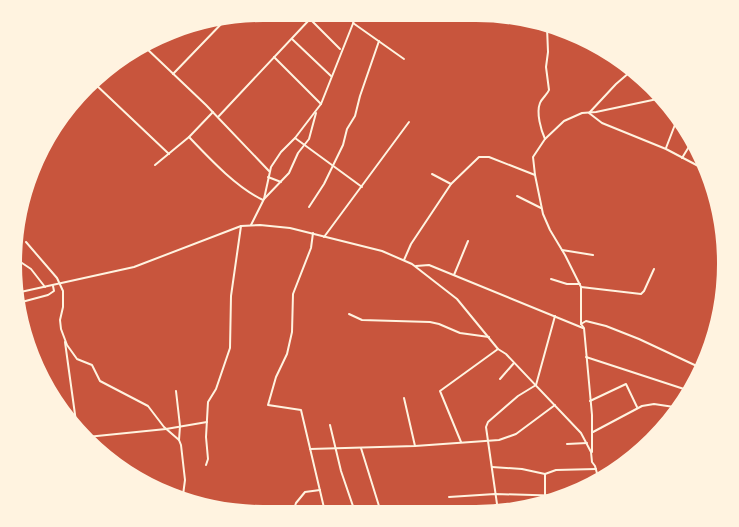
<svg xmlns="http://www.w3.org/2000/svg" width="739" height="527" font-family="Lato,sans-serif">
<style>
.lines{fill:none;stroke-linecap:round;stroke-linejoin:round}
.minor{stroke:#fff3e0;stroke-width:2}
.rim{fill:none;stroke:#fff3e0;stroke-width:2}
</style>
<rect width="100%" height="100%" fill="#c8553d"/>
<g class="lines">
<g class="minor">
<polyline points="306,15 340,49"/>
<polyline points="353,23 404,59"/>
<polyline points="292,39 331,76"/>
<polyline points="145,47 206,105 269,171"/>
<polyline points="274,57 321,104"/>
<polyline points="630,72 616,84 589,113 602,123 666,149 704,169"/>
<polyline points="173,74 226,19"/>
<polyline points="94,83 169,154"/>
<polyline points="218,117 310,19"/>
<path d="M 189,137 C 210,159 236,187 263,200"/>
<polyline points="295,138 362,187"/>
<path d="M 545,139 C 541,130 536,113 540,103 C 542,98 547,95 549,90 L 546,67 L 548,52 L 547,27"/>
<polyline points="666,148 676,122"/>
<polyline points="682,158 690,145"/>
<polyline points="155,165 189,137 213,112"/>
<polyline points="432,174 451,184"/>
<polyline points="268,177 281,182"/>
<polyline points="517,196 541,208"/>
<polyline points="264,199 289,173 298,153 309,139 316,113"/>
<polyline points="309,207 324,184 343,145 347,129 355,116 360,96 379,41"/>
<polyline points="251,225 264,199 271,167 281,152 295,138 321,104 356,16"/>
<polyline points="313,233 311,248 293,294 292,332 287,354 276,377 268,405 301,410 325,512"/>
<polyline points="324,237 409,122"/>
<polyline points="26,242 57,278 63,291 63,307 60,320 61,329 67,345 77,359 92,365 100,381 148,406 164,427 179,440 181,445 185,480 183,495"/>
<polyline points="562,250 593,255"/>
<polyline points="16,259 31,269 45,287"/>
<polyline points="404,260 411,244 451,184 479,157 489,157 535,175"/>
<polyline points="416,266 429,265 583,328"/>
<polyline points="454,275 468,241"/>
<polyline points="551,279 567,284 580,284"/>
<polyline points="581,287 641,294 644,291 654,269"/>
<polyline points="16,293 134,267 241,226 260,225 290,228 382,251 412,264 457,299 498,349 506,354 581,433 591,452 592,462 595,466 598,477"/>
<polyline points="18,303 48,295 54,291 53,286"/>
<polyline points="349,314 362,320 430,322 439,324 460,333 489,337"/>
<polyline points="581,324 586,321 606,326 639,339 701,368"/>
<polyline points="65,342 77,429"/>
<polyline points="586,357 687,390"/>
<polyline points="500,379 514,363"/>
<polyline points="176,391 180,426 179,440"/>
<polyline points="404,398 415,446"/>
<polyline points="590,401 626,384 637,407"/>
<polyline points="330,425 341,471 355,512"/>
<polyline points="593,432 642,406 654,404 674,407"/>
<polyline points="87,437 166,429 207,422"/>
<polyline points="461,442 440,391 498,349"/>
<polyline points="567,444 587,443"/>
<polyline points="361,448 379,506 384,512"/>
<polyline points="310,449 415,446 499,440 516,434 555,405"/>
<polyline points="592,452 592,415 584,328 581,324 581,287 565,255 550,230 543,214 535,175 533,157 545,139 564,121 582,113 596,112 662,98"/>
<polyline points="206,465 208,459 206,437 208,402 216,389 230,348 231,296 241,226"/>
<polyline points="492,467 522,469 545,474 556,470 596,469"/>
<polyline points="545,474 545,495"/>
<polyline points="449,497 495,494 565,496"/>
<polyline points="432,508 432,511"/>
<polyline points="498,511 486,427 488,422 518,396 536,385 555,316"/>
<polyline points="293,512 296,503 305,492 320,490"/>
</g>
</g>
<path d="M0 0H739V527H0ZM263 21H476A242 242 0 0 1 718 263V264A242 242 0 0 1 476 506H263A242 242 0 0 1 21 264V263A242 242 0 0 1 263 21Z" fill="#fff3e0" fill-rule="evenodd"/>
<path class="rim" d="M263 21H476A242 242 0 0 1 718 263V264A242 242 0 0 1 476 506H263A242 242 0 0 1 21 264V263A242 242 0 0 1 263 21Z"/>
</svg>
